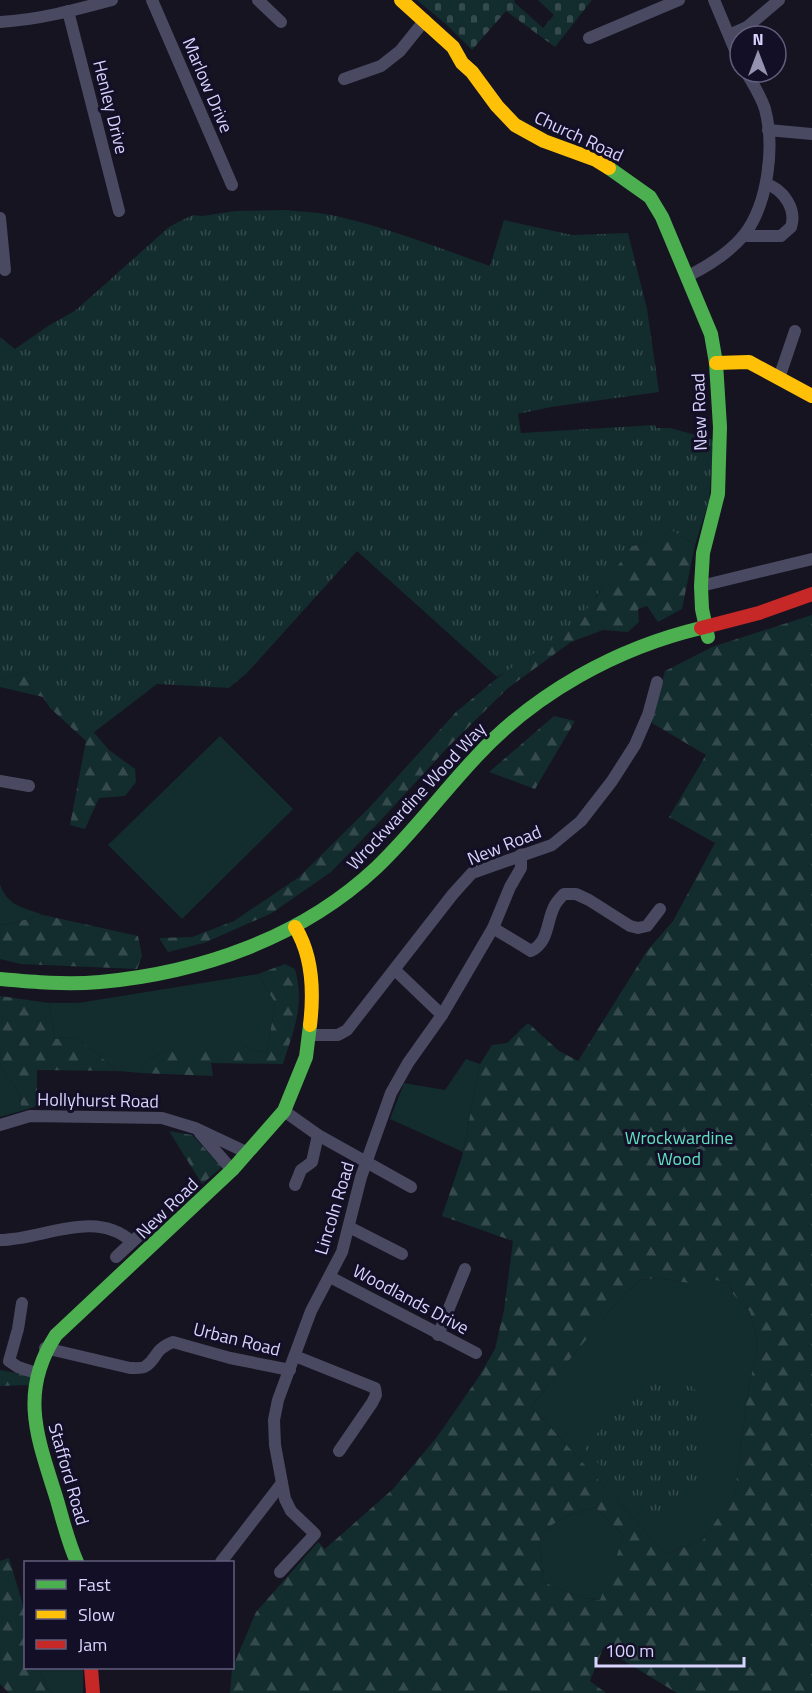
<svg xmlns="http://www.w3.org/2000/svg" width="812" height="1693" font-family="'Titillium Web',sans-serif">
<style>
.grass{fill:#132c2d}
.forest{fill:url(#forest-firs);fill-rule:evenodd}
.cemetery{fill:url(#cemetery-stones)}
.park{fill:url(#park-tufts)}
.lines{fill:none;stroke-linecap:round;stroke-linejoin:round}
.street{stroke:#4a4962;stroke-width:12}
.fast{stroke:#4caf50;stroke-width:14}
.slow{stroke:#ffc107;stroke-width:14}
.jam{stroke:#c62828;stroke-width:14}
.labels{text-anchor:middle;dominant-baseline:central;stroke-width:6;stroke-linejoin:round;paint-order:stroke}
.street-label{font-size:18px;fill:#d9d4ff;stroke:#130f26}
.park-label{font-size:18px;fill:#5fe0c0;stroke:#130f26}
</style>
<defs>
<pattern id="forest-firs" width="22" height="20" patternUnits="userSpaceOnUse" patternTransform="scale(1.5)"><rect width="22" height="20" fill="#132c2d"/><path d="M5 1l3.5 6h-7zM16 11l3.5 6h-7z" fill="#354a4c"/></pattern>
<pattern id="cemetery-stones" width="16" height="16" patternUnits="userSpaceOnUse" patternTransform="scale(1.5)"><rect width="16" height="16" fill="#132c2d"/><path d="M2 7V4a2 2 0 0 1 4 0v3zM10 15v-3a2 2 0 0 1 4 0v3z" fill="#354a4c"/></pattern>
<pattern id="park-tufts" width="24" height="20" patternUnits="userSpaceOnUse" patternTransform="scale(1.5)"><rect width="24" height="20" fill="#132c2d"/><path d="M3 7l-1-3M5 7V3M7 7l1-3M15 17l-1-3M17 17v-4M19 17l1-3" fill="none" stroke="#354a4c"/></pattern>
</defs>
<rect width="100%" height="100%" fill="#161421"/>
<g class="grass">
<polygon points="220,736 293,809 182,919 108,845"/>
<path d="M 0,884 C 7,906 23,907 43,915 L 5,925 L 0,924 Z"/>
<polygon points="258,974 275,1003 267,1053 243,1046 178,1046 146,1061 141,1073 118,1071 76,1037 55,1039 49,1003 78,1003"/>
<polygon points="466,1059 480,1064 463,1152 390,1119 404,1083 445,1090"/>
<polygon points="0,1065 20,1094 21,1111 0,1117"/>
<polygon points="657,1278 688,1283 712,1279 730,1284 733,1294 750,1312 758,1344 747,1397 735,1494 703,1540 666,1554 531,1406 624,1294 640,1280"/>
<polygon points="595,1507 624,1536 601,1600 582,1598 543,1582 540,1533 564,1517"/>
<polygon points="38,1668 83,1668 83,1693 52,1693 48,1690"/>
</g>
<g class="forest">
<polygon points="670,529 695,545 682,609 658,622 647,606 638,609 639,622 628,632 603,630 571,642 508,688 447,748 382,819 331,872 272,913 204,943 168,952 159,938 192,937 234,921 299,877 369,808 456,712 597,596 627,547 662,539"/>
<path d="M 812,615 L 812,1693 L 677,1693 L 603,1648 L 590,1681 L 606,1693 L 230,1693 L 232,1669 L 256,1612 L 318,1542 L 325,1549 L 393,1489 L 437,1437 L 478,1378 L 495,1349 L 504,1310 L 513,1241 L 442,1216 L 462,1157 L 480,1064 L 492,1045 L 507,1043 L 528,1023 L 559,1051 L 578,1061 L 647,951 L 673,921 L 715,843 L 669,817 L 706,755 L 652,723 L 665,671 L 712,647 ZM 657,1278 L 701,1285 L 712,1279 L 730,1284 L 733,1294 L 750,1312 L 758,1344 L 747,1397 L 735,1493 L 703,1540 L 666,1554 L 531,1406 L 624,1294 L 640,1280 ZM 595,1507 L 624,1536 L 600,1600 L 582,1598 L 543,1582 L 540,1533 L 564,1517 Z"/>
<polygon points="32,671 73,708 109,750 135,769 136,782 125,796 99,798 85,829 70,825 86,741 50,708 43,697 0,687 0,680"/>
<polygon points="554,716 575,721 535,789 489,772"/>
<polygon points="43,915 138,936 142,956 137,969 21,964 0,959 0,924 5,925"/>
<path d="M 285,964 L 295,969 C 305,1007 294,1028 283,1064 L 211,1063 L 213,1076 L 141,1073 L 146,1061 L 178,1046 L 243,1046 L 267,1053 L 275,1003 L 258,974 Z"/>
<polygon points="0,996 49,1003 55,1039 76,1037 118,1071 37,1070 37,1106 21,1111 20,1094 0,1065"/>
<polygon points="169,1131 192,1135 222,1167 202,1184"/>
<polygon points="0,1370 31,1376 30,1385 0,1386"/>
<polygon points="9,1558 25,1612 26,1668 38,1668 48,1690 52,1693 9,1693 0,1684 0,1561"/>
</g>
<polygon class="cemetery" points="417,0 515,0 514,2 543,28 554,15 538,0 592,0 555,47 506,11 472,50 448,26"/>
<g class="park">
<path d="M 286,210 C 303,212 320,212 336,216 C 389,228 439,248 490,266 L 504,220 L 572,235 L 628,233 L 647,309 L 659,392 L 551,407 L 518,414 L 521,433 L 655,425 L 656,428 L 670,428 L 714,440 L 709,501 L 695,545 L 670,529 L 662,539 L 628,547 L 627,553 L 573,628 L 497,677 L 357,551 L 247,673 L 229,688 L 157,684 L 93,733 L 73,708 L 32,671 L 0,680 L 0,337 L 15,349 L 48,326 L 76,310 L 169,227 L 178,222 L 193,215 L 202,216 L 235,211 Z"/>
<path d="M 663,1380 L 690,1385 L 703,1397 C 708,1433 699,1467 692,1502 L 666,1516 L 642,1510 L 584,1448 L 639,1386 Z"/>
</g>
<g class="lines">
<g class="street">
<polyline points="152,0 232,185"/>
<polyline points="258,0 281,22"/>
<polyline points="714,0 740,62"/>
<polyline points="68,11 119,211"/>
<path d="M 0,22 C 38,20 75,10 112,0"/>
<polyline points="729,35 747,27 779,0"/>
<polyline points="589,38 679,0"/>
<polyline points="344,79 381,66 400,51 425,20"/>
<polyline points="768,130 812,134"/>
<polyline points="0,218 5,270"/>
<path d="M 743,236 L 781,236 L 791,227 C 797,209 783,189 766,184"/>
<path d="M 688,276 C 708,266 729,253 744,235 C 768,204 775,147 765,109 C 761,96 753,84 746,72"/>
<polyline points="779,378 795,331"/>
<polyline points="701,586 812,559"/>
<polyline points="0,781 29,786"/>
<path d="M 493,928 L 531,951 C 549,942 546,923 554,907 C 556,902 560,898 564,894 L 576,894 L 589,900 L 630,926 L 638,928 L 647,926 L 660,909"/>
<polyline points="395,970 442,1015"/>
<polyline points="310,1035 338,1035 347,1030 453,894 472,873 552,845 581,821 612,781 635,745 648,715 657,682"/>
<polyline points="284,1111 318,1135 411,1187"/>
<polyline points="0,1125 30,1116 162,1118 195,1128 248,1153"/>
<polyline points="200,1133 232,1170"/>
<polyline points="295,1185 301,1170 312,1162 318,1135"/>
<polyline points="349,1227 402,1254"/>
<path d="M 0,1240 C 42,1240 95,1208 132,1242"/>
<polyline points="116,1257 146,1229"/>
<polyline points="330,1277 476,1353"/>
<polyline points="22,1303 18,1329 9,1361 18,1367 36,1373"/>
<polyline points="438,1335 465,1269"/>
<path d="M 45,1348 L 130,1368 C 135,1368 142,1369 146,1366 C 158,1358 153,1350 173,1342 L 230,1358 L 290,1370"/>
<polyline points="295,1356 375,1388 376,1395 372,1403 339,1451"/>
<polyline points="221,1562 282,1483"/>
<polyline points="280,1572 315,1534 291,1511 285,1499 275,1445 274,1420 278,1400 311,1311 342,1252 361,1177 391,1093 408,1063 442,1015 493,928 510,887 521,868 521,854"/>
</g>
<g class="fast">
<polyline points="609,168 650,197 662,217 711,334 716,363 720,427 718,494 703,553 701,586 702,609 708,637"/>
<path d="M 0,979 C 33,982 66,985 100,982 C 200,973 301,938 376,868 C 412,834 442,793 476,757 C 535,693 617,648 701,628"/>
<path d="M 77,1562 C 68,1542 63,1521 57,1500 C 38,1439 18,1393 56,1335 L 232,1170 L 284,1111 L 306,1057 L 310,1025"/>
</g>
<g class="slow">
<polyline points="401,0 453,47 462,63 472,72 497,106 515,125 544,141 596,160 609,168"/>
<polyline points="716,363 749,362 812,396"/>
<path d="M 295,927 C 313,956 314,992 310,1025"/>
</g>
<g class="jam">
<polyline points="701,628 759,613 812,594"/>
<polyline points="91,1668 93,1693"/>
</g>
</g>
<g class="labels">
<g class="street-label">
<text transform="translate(208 85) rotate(67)">Marlow Drive</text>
<text transform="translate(111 107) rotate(76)">Henley Drive</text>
<text transform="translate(579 136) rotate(25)">Church Road</text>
<text transform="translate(699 412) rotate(-92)">New Road</text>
<text transform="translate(416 796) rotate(-47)">Wrockwardine Wood Way</text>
<text transform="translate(504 845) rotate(-22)">New Road</text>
<text transform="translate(98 1100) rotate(1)">Hollyhurst Road</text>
<text transform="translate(167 1208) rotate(-44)">New Road</text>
<text transform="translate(334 1208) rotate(-73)">Lincoln Road</text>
<text transform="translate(411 1299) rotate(28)">Woodlands Drive</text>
<text transform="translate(237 1339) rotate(14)">Urban Road</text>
<text transform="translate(69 1474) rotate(74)">Stafford Road</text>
</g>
<g class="park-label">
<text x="679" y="1137">Wrockwardine<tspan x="679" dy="21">Wood</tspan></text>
</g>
</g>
<rect x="24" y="1561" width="210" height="108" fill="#130f26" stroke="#625e7d" stroke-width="1.5"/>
<rect x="36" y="1580" width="30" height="9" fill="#4caf50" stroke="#625e7d" stroke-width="1.5"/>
<text x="78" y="1591" font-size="18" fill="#d9d4ff">Fast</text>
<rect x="36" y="1610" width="30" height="9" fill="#ffc107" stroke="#625e7d" stroke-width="1.5"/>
<text x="78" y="1621" font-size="18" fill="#d9d4ff">Slow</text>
<rect x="36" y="1640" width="30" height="9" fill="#c62828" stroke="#625e7d" stroke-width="1.5"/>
<text x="78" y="1651" font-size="18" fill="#d9d4ff">Jam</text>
<g transform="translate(758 54)"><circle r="28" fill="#130f26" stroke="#625e7d" stroke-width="1.5"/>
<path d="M0-4.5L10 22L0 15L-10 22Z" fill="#9591b1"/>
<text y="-9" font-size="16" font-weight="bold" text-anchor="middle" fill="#d9d4ff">N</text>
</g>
<path d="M596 1657v9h148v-9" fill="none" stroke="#d9d4ff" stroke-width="3"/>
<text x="605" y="1657" font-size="18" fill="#d9d4ff" stroke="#130f26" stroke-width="4.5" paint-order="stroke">100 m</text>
</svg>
